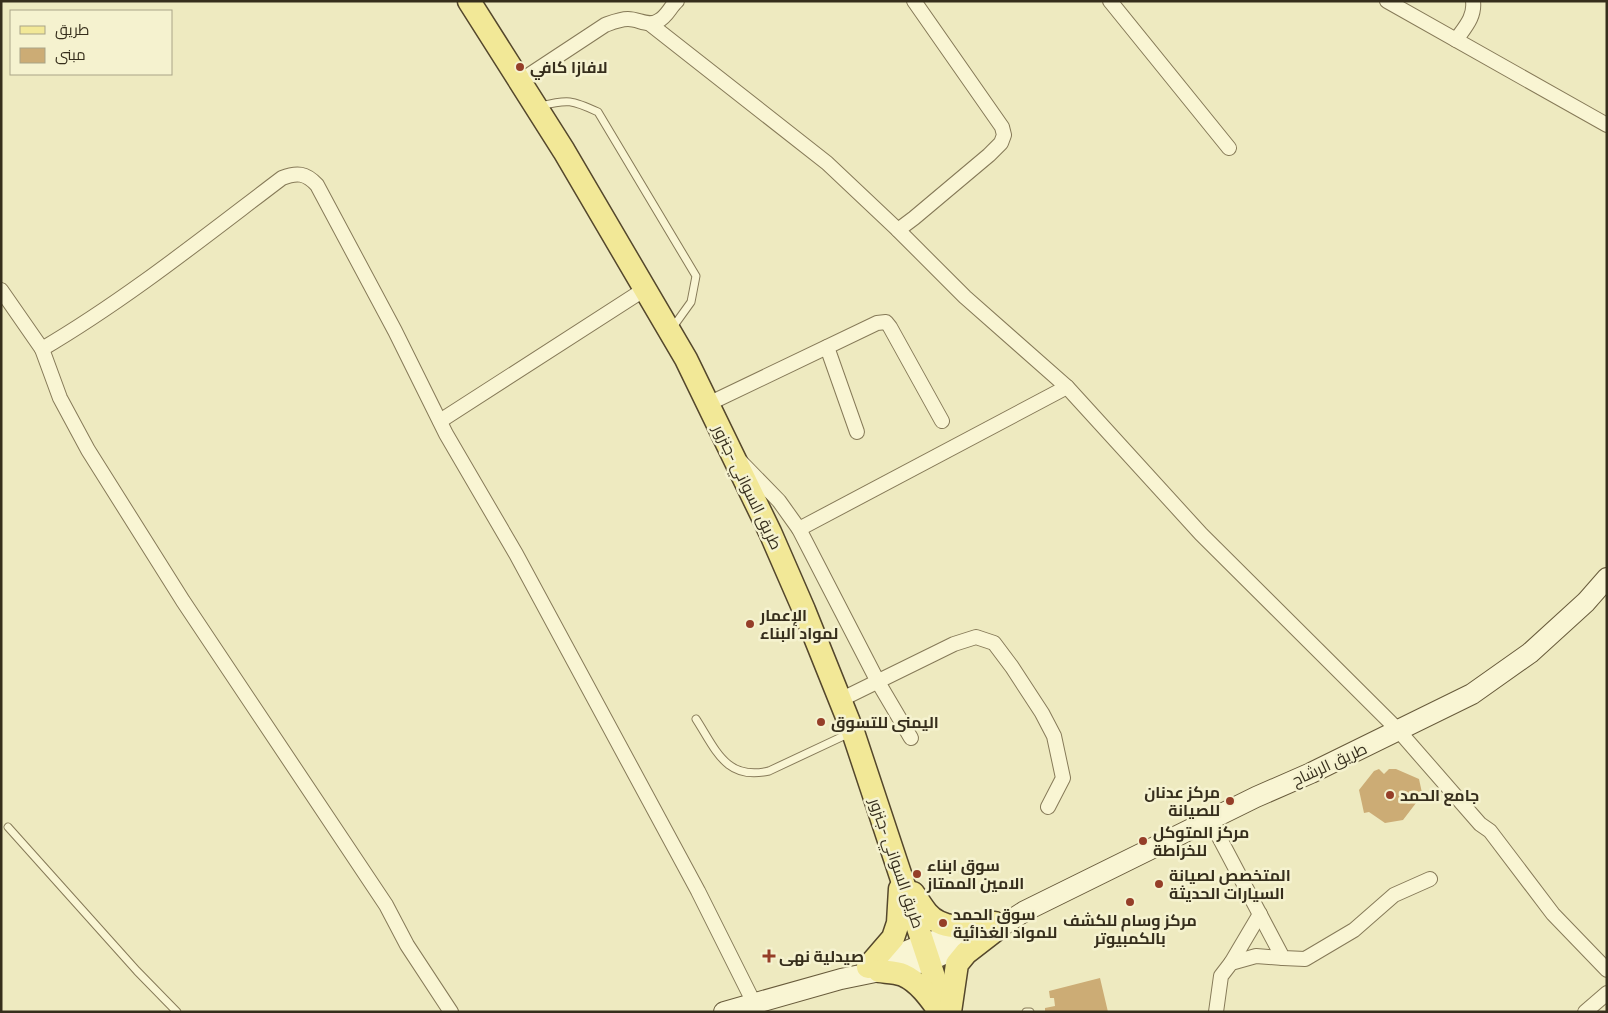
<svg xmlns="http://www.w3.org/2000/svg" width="1608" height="1013" font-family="Georgia,Cairo,serif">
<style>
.building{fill:#ccac75}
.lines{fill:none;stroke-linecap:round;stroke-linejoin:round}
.service-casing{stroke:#867a58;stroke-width:9}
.minor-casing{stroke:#867a58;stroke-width:16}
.secondary-casing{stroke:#685b3b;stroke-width:22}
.primary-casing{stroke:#54472c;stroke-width:25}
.service{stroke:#f9f5d3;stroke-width:7}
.minor{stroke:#f9f5d3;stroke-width:14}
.secondary{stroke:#f9f5d3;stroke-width:20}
.primary{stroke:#f2e897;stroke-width:22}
.poi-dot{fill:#953e28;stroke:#f5f2cf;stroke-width:2}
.labels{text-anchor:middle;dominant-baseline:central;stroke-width:5;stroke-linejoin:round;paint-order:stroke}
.poi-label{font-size:16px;font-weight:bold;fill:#362e1c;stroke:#f5f2cf;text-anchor:start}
.street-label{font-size:16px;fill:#362e1c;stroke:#f5f2cf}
</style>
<rect width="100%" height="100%" fill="#eeeac0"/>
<g class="building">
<polygon points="1379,769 1384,774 1389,769 1396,769 1419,779 1424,802 1416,803 1403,820 1385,823 1369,812 1364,813 1359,790 1374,771"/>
<polygon points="1100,978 1108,1012 1045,1012 1045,1008 1055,1006 1054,998 1050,998 1049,991"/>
</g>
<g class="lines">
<g class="service-casing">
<g id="service">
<path d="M 541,106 C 568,99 572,100 598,112 L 696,276 L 691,302 L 673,327"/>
<path d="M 696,719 C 716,750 726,781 769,771 L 850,733"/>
<polyline points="8,827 137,971 177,1012"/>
<polyline points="1026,1012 1030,1012"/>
</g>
</g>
<g class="minor-casing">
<g id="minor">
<polyline points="1110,1 1229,148"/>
<polyline points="1387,1 1607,125"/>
<polyline points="650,24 827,163 898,230 965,297 1067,387 1201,534 1398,730 1480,824 1490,831 1553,914 1607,970"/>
<path d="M 1456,40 C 1465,27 1475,17 1473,1"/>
<path d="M 520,81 L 605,25 C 613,22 620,19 628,19 C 639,19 648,27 658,21 C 667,17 670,7 677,1"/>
<polyline points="898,230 914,218 989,155 1001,143 1004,135 1002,127 914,1"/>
<polyline points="1,290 42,349"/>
<polyline points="827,347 857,432"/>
<polyline points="708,404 877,323 886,322 890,327 942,421"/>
<polyline points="440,421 645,289"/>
<polyline points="741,462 779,501 799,529 1067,387"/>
<polyline points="799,529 878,682 911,738"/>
<polyline points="840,700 954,644 976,637 994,643 1012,667 1042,713 1054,736 1063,778 1048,807"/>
<polyline points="1210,820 1283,958 1305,959 1354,930 1394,895 1430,879"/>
<polyline points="1231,963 1260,914"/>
<path d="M 451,1012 L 407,945 L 386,905 L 183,601 L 88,450 L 60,398 L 42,349 C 127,299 204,237 282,178 C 297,172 306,173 317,185 L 395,331 L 446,434 L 516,554 L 698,891 L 754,1003"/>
<polyline points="1216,1012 1221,976 1231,963 1256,956 1283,958"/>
<polyline points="1585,1012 1607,993"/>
</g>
</g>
<g class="secondary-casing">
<g id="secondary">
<polyline points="880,962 924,944 973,929"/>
<polyline points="724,1012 841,979 929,961 997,929 1025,911 1256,797 1311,773 1472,694 1530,653 1586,602 1607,578"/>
</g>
</g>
<g class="primary-casing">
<g id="primary">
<polyline points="469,1 564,151 686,359 770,532 804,610 853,732 929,961 945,1012"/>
<path d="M 913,893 C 918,900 922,907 927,913 C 944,933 972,926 995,923"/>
<polyline points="868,967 893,938 898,923 900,889"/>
<path d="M 879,971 C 886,972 896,972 903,975 C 919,982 930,998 940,1012"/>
<polyline points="950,1012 957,964 966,953 997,929"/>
</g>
</g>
<use href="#service" class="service"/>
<use href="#minor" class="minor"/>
<use href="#secondary" class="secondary"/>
<use href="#primary" class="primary"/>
</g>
<g class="poi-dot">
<circle cx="520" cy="67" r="5"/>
<circle cx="750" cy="624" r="5"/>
<circle cx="821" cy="722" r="5"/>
<circle cx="1390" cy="795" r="5"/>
<circle cx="1230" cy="801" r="5"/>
<circle cx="1143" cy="841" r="5"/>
<circle cx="917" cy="874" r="5"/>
<circle cx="1159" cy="884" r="5"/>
<circle cx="1130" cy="902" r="5"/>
<circle cx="943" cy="923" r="5"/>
<path d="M766.5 948.5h5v5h5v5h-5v5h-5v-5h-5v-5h5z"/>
</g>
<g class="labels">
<g class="poi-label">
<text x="530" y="67">لافازا كافي</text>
<text x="760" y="615">الإعمار<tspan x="760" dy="18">لمواد البناء</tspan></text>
<text x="831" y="722">اليمنى للتسوق</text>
<text x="1220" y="792" text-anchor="end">مركز عدنان<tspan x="1220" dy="18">للصيانة</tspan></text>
<text x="1400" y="795">جامع الحمد</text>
<text x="1153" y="832">مركز المتوكل<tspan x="1153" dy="18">للخراطة</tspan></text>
<text x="927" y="865">سوق ابناء<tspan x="927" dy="18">الامين الممتاز</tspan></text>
<text x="1169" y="875">المتخصص لصيانة<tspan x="1169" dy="18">السيارات الحديثة</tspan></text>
<text x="953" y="914">سوق الحمد<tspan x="953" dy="18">للمواد الغذائية</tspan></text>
<text x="1130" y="920" text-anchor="middle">مركز وسام للكشف<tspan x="1130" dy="18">بالكمبيوتر</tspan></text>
<text x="779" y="956">صيدلية نهى</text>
</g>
<g class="street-label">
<text transform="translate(748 487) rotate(64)">طريق السواني -جنزور</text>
<text transform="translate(1329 764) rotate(-25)">طريق الرشاح</text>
<text transform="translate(897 863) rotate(71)">طريق السواني -جنزور</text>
</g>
</g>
<rect width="1608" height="1013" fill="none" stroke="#362e1c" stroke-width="5"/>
<rect x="10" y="10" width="162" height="65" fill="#f5f2cf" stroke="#a9a487"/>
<rect x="20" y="26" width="25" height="8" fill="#f2e897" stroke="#a9a487"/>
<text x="55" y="35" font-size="15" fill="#362e1c">طريق</text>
<rect x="20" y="48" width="25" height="15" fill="#ccac75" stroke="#a9a487"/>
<text x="55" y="60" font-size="15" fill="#362e1c">مبنى</text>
</svg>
